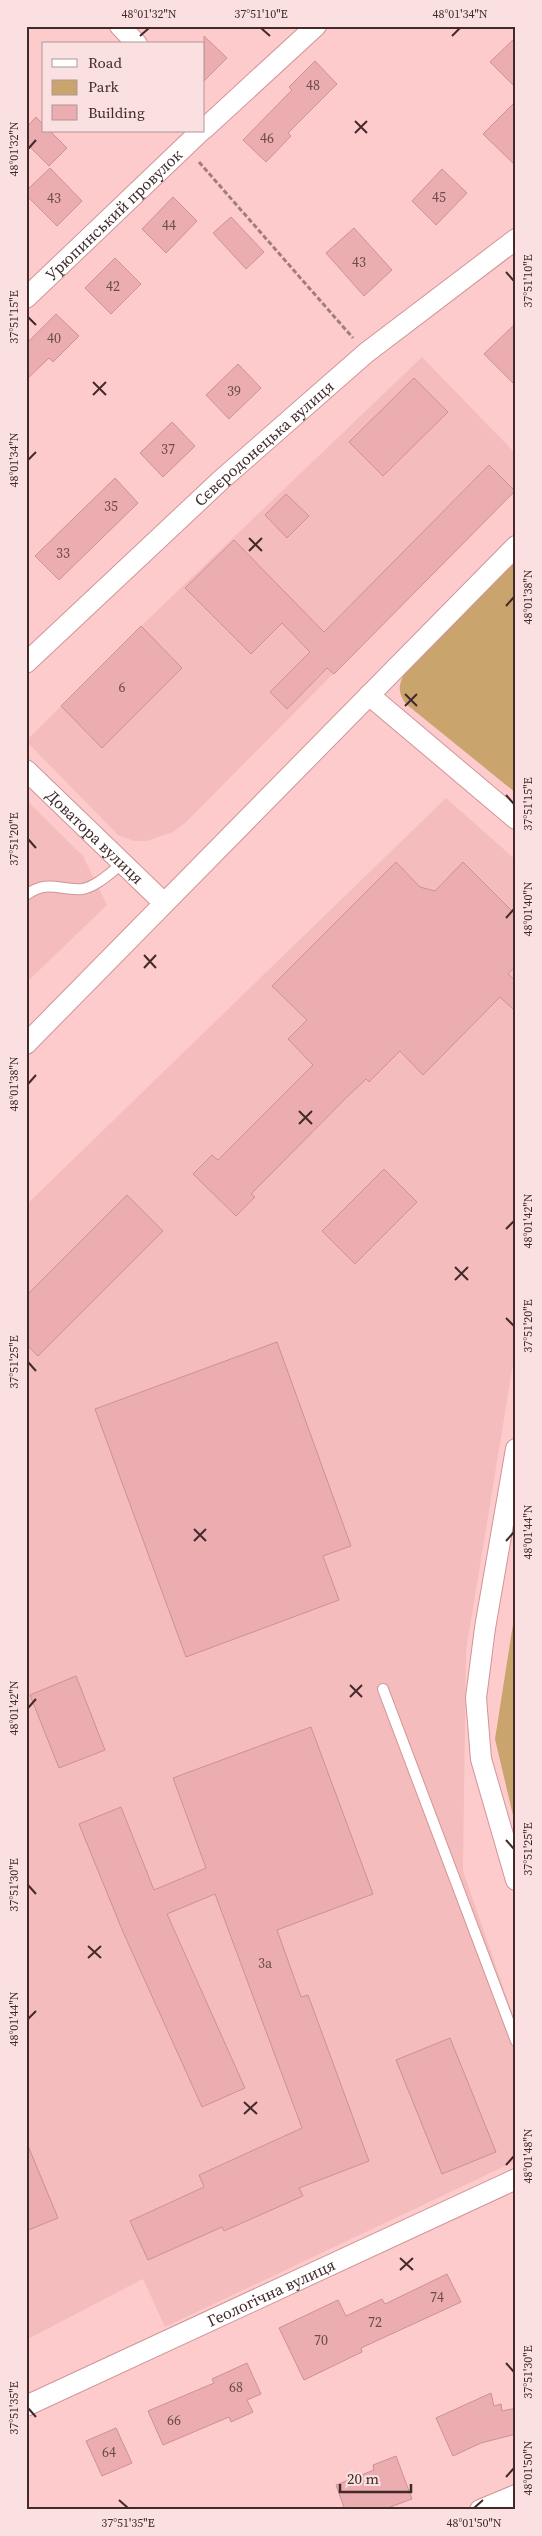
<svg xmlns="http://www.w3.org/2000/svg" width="542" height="2536" font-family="'Source Serif 4',serif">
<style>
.built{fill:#f5bcbd}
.green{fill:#c9a46c}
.building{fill:#ebadaf;stroke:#cd9193}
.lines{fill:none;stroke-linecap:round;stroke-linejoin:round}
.lane-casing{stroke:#d19596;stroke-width:12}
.street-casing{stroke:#d19596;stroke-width:22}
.path{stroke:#a37d7e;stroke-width:3;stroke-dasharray:5 2.5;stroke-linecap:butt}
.lane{stroke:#fff;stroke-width:10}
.street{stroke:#fff;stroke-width:20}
.ticks{fill:none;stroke:#422a2b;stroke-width:2}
.labels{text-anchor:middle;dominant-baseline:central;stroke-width:4;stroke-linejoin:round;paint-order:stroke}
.number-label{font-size:14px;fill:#6c4b4c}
.street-label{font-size:16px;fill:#422a2b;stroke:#fae0e0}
.neatline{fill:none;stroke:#422a2b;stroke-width:2}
.ticks-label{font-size:12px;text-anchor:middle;fill:#422a2b}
</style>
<rect width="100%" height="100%" fill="#fecbcc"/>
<g class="built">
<polygon points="422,357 516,454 516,490 186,822 173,832 147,841 134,841 118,835 26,741 141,626"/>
<polygon points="446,798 516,860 516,1346 466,1651 463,1871 516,2024 516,2161 165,2327 143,2279 26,2340 26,1205"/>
<polygon points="26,800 83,856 107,905 26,983"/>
</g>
<g class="green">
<path d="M 516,561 L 516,793 L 406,704 C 398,693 398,686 404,674 Z"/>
<polygon points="516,1605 516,1828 495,1739"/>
</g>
<g class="building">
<polygon points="204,36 227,58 204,81"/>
<polygon points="516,37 516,88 490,62"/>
<polygon points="315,61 337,84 288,133 291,136 266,162 243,140 292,90 289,87"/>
<polygon points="516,101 516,166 483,134"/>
<polygon points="36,117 44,125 44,131 50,131 67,148 49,166 26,143 26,128"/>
<polygon points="50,168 82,201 57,226 26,195 26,191"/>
<polygon points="442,169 467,193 436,225 412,201"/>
<polygon points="173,197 197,221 166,253 142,229"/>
<polygon points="231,217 264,252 246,269 213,233"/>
<polygon points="354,228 392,270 364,296 326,253"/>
<polygon points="115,258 141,284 111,314 85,288"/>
<polygon points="56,314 79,336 53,362 49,358 26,380 26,344"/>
<polygon points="516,323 516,386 484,354"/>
<polygon points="238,364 261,388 229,419 206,395"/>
<polygon points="414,378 448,412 383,476 349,442"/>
<polygon points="172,422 195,446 163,477 140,453"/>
<polygon points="489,465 515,491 334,674 327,668 287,709 270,692 310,652 282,623 251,654 185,588 234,540 324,632"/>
<polygon points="115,478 138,503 59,580 35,556"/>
<polygon points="286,494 309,516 287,538 265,515"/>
<polygon points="141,626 182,668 102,748 61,706"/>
<polygon points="396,862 420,887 435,891 463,862 516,915 516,966 508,974 516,981 516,1012 500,997 423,1075 400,1051 369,1082 366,1079 346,1098 251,1194 255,1197 236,1216 193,1174 212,1155 218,1160 313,1065 288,1039 307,1020 272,986"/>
<polygon points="384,1169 417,1202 355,1264 322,1231"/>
<polygon points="127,1195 163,1231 38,1356 26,1344 26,1296"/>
<polygon points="277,1342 351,1546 323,1556 339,1600 186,1657 95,1409"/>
<polygon points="76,1676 105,1750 59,1768 30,1695"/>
<polygon points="311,1727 373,1894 277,1930 301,1997 308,1995 369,2161 299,2188 303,2196 224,2231 222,2227 148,2260 130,2221 204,2187 199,2175 302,2128 215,1894 167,1914 245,2088 202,2107 123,1932 79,1824 121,1807 154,1890 206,1868 173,1778"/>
<polygon points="450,2038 496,2152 442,2174 396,2060"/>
<polygon points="26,2141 58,2218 26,2231"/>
<polygon points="447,2274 461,2302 361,2348 362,2352 304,2380 279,2328 338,2300 346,2316 382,2299 385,2304"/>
<polygon points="247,2363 261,2394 247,2400 253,2412 231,2422 229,2417 163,2445 148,2411 214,2383 212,2379"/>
<polygon points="491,2393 494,2406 501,2404 502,2411 516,2408 516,2434 481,2443 453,2456 436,2418"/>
<polygon points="116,2428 132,2463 102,2476 86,2441"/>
<polygon points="396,2456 412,2499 382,2510 345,2510 336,2485 374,2470 373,2465"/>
</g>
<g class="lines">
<g class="lane-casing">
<g id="lane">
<path d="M 26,895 C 48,879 60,891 82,889 C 96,887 111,872 122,864"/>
<polyline points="383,1689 516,2041"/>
</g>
</g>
<g class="street-casing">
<g id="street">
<polyline points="120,26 137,44"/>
<polyline points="204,129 316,26"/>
<path id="s1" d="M 26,298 L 201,131"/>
<path id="s2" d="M 26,663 L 221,480 L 366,353 L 516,239"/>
<polyline points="369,695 516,819"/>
<path id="s3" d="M 26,770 L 164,903"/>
<polyline points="26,1044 516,546"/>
<polyline points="516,1449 485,1628 476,1698 481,1759 516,1880"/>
<path id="s4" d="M 26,2406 L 516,2179"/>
<polyline points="480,2510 516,2495"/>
</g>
</g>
<polyline class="path" points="199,162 353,338"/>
<use href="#lane" class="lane"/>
<use href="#street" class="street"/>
</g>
<path class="ticks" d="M 261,28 L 270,36M 140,36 L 149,28M 452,36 L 460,28M 355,121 L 367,133M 355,133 L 367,121M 28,149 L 36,140M 506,272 L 514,281M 28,317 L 36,325M 93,382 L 106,395M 93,395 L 106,382M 28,460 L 36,452M 249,538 L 262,551M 249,551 L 262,538M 506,606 L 514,597M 405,694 L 417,706M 405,706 L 417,694M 506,795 L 514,804M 28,839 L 36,848M 506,918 L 514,909M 144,955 L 156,968M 144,968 L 156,955M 28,1084 L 36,1075M 299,1111 L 312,1124M 299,1124 L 312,1111M 506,1229 L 514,1221M 455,1267 L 468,1280M 455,1280 L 468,1267M 506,1318 L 514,1326M 28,1362 L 36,1371M 194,1529 L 206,1541M 194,1541 L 206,1529M 506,1541 L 514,1532M 350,1685 L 362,1697M 350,1697 L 362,1685M 28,1708 L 36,1699M 506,1840 L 514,1849M 28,1885 L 36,1894M 88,1946 L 101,1958M 88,1958 L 101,1946M 28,2019 L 36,2011M 244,2102 L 257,2114M 244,2114 L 257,2102M 506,2165 L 514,2156M 400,2258 L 413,2270M 400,2270 L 413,2258M 506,2363 L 514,2372M 28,2408 L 36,2417M 506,2477 L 514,2468M 119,2500 L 128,2508M 474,2508 L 483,2500"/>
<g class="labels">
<g class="number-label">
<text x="313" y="85">48</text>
<text x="267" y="138">46</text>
<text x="439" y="197">45</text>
<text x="54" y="198">43</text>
<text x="169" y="225">44</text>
<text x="359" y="262">43</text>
<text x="113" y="286">42</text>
<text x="54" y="338">40</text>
<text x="234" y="391">39</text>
<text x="168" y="449">37</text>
<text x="111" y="506">35</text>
<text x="63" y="553">33</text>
<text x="122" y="687">6</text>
<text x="265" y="1963">3а</text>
<text x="437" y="2297">74</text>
<text x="375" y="2322">72</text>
<text x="321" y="2340">70</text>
<text x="236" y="2387">68</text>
<text x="174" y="2420">66</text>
<text x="109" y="2452">64</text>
</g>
<g class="street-label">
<text stroke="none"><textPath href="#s1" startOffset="121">Урюпинський провулок</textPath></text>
<text stroke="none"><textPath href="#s2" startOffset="324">Сєвєродонецька вулиця</textPath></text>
<text stroke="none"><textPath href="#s3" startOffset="96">Доватора вулиця</textPath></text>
<text stroke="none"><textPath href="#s4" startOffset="270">Геологічна вулиця</textPath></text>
</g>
</g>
<rect width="542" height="2536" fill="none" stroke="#fae0e0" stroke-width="55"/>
<rect x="42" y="42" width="162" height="90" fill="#fae0e0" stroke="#b09798"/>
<rect x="52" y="59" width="25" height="8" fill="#ffffff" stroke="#b09798"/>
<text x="88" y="68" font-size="15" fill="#422a2b">Road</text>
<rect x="52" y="80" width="25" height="15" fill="#c9a46c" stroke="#b09798"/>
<text x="88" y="92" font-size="15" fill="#422a2b">Park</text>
<rect x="52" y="105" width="25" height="15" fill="#ebadaf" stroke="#b09798"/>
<text x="88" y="118" font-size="15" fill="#422a2b">Building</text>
<path d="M340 2484v8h71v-8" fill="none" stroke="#422a2b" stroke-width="2.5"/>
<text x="347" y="2484" font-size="15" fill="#422a2b" stroke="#fae0e0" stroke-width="4" paint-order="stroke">20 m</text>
<rect x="28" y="28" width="486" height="2480" class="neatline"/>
<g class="ticks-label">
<text x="149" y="18">48°01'32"N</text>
<text x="261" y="18">37°51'10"E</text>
<text x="460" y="18">48°01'34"N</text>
<text transform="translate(14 149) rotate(-90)" y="4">48°01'32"N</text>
<text transform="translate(528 281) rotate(-90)" y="4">37°51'10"E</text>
<text transform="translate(14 317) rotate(-90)" y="4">37°51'15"E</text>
<text transform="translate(14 460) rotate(-90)" y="4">48°01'34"N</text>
<text transform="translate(528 597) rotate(-90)" y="4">48°01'38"N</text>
<text transform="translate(528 804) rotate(-90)" y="4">37°51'15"E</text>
<text transform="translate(14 839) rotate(-90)" y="4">37°51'20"E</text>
<text transform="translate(528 909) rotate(-90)" y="4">48°01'40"N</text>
<text transform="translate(14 1084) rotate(-90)" y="4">48°01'38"N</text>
<text transform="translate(528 1221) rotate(-90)" y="4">48°01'42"N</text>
<text transform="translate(528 1326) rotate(-90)" y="4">37°51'20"E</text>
<text transform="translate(14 1362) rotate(-90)" y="4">37°51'25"E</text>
<text transform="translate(528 1532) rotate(-90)" y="4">48°01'44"N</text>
<text transform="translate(14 1708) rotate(-90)" y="4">48°01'42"N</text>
<text transform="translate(528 1849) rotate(-90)" y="4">37°51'25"E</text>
<text transform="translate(14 1885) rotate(-90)" y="4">37°51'30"E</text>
<text transform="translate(14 2019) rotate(-90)" y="4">48°01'44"N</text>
<text transform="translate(528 2156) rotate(-90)" y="4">48°01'48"N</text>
<text transform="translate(528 2372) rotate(-90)" y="4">37°51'30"E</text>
<text transform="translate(14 2408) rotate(-90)" y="4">37°51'35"E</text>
<text transform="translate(528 2468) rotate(-90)" y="4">48°01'50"N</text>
<text x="128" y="2527">37°51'35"E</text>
<text x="474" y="2527">48°01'50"N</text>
</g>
</svg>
